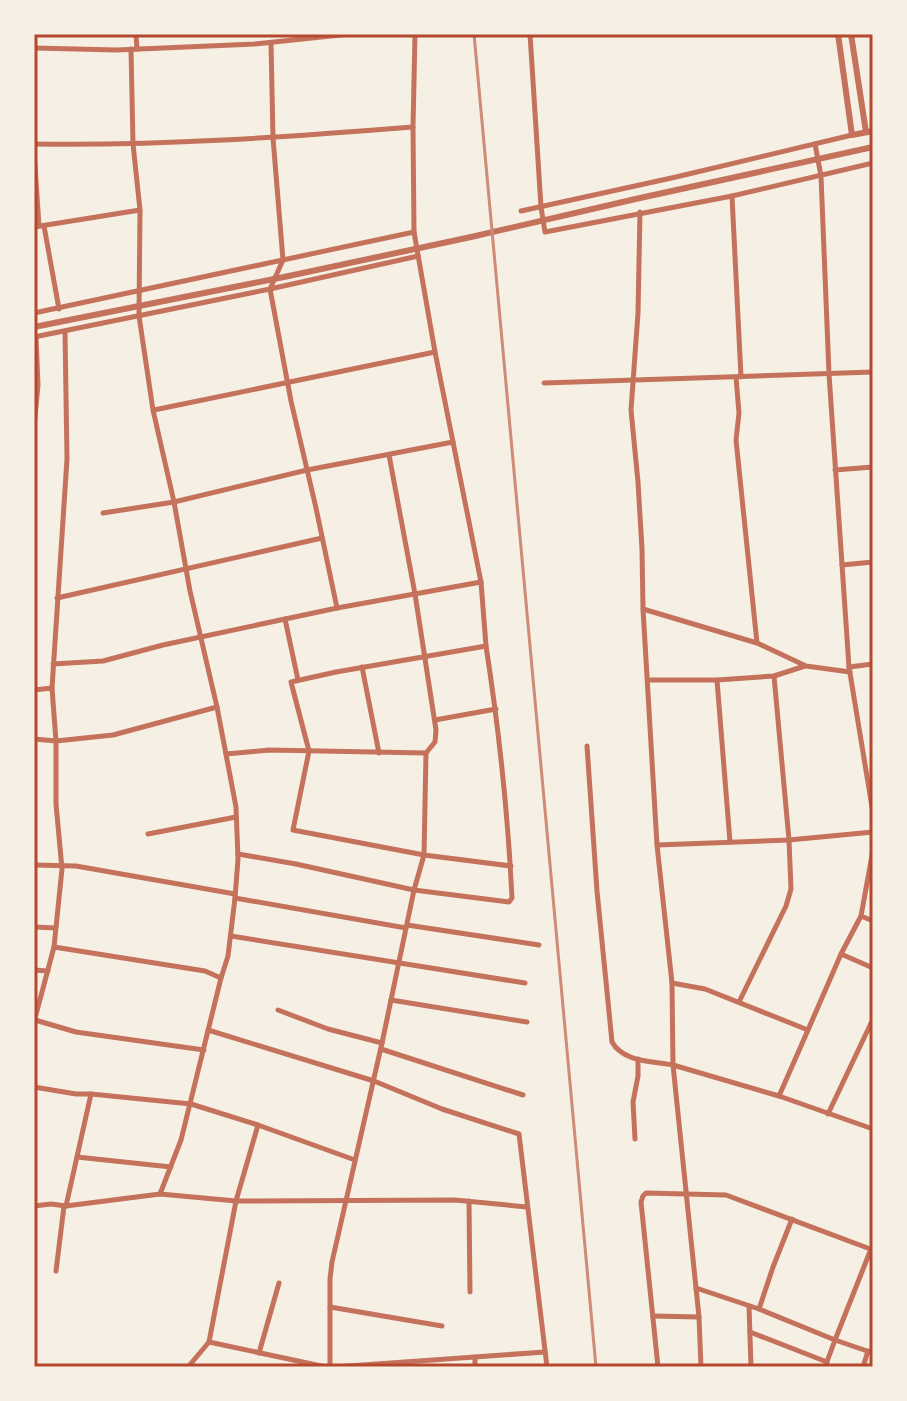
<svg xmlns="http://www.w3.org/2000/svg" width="907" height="1401" font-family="Helvetica,sans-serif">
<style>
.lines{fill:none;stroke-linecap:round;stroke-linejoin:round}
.minor{stroke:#c5725c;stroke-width:5}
.tertiary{stroke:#c5725c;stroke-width:6}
.rail{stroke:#cf8b77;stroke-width:3}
.neatline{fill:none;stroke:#b5482f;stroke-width:3}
</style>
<rect width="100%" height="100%" fill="#f6efe4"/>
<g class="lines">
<g class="minor">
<polyline points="136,34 137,49"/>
<polyline points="530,34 541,207 545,232 732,196 873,163"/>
<polyline points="34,48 117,50 255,44 350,34"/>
<path d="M 34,144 C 161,146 287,137 413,127"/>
<polyline points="815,144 821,176 829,374 849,667 873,813"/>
<polyline points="34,151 39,226"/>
<polyline points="732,196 741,377"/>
<polyline points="140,210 139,316 153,410 174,502 190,591 217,707 236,807 238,859 235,898 228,956 221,978 181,1140 160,1194"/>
<polyline points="521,211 676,177 852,135"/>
<polyline points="640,212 638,313 631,410 638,482 642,549 643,609"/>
<polyline points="44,226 59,309"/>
<polyline points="34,227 140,210 133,144 131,49"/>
<polyline points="34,313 414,232"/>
<polyline points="34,337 270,289 418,256"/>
<polyline points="736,377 739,413 736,440 757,643"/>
<polyline points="544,383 873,372"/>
<polyline points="154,410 435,352"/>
<polyline points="34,428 38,385 36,337"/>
<polyline points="389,455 415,594 436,730 435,742 426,753"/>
<polyline points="835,470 873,467"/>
<polyline points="103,513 174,502 307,470 453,442"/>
<polyline points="842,565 873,562"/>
<polyline points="481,582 486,646"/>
<polyline points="57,598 322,538"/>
<polyline points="337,608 481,582 435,352 414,232 413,127 415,34"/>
<polyline points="285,619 298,680"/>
<path d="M 486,646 C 499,730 508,814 512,898 L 509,902 L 414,890 L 424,855 L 293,830 L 309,751 L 291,682 L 336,672 Z"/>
<polyline points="53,664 103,661 163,645 337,608 316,508 291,401 270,289 283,260 273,138 271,43"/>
<polyline points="362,667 379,753"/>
<polyline points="849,667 873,664"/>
<polyline points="648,680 717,680 774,676 805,666"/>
<polyline points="717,680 730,842"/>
<polyline points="52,688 67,459 65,332"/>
<polyline points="34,690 52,688 56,741 56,804 62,869 54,947"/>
<polyline points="435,720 496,709"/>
<polyline points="34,739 56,741 113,735 217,707"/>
<path d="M 587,746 L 597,891 L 612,1042 C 623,1062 652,1061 673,1065 L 672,983 L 657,845 L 643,609 L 757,643 L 806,666 L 850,672"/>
<polyline points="226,754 269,750 426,753 424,855 511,866"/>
<polyline points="148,834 236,817"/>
<polyline points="657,845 789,840 873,832"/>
<polyline points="238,854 296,864 414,890 382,1043 332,1262 330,1279 330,1367"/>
<polyline points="34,865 76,866 235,894"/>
<polyline points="235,898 406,928"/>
<polyline points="861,916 873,921"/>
<polyline points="407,925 539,945"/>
<polyline points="34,927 56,928"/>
<polyline points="231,936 525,983"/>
<polyline points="841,954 861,916 873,850"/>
<polyline points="34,970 48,971"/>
<polyline points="672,983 705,989 808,1030 841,954 873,968"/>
<polyline points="391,1000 527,1022"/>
<polyline points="739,1002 786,906 791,889 789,840 774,676"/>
<polyline points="278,1010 328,1029 382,1043"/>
<polyline points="35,1020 76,1032 204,1050"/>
<polyline points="34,1022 54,947 205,971 221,978"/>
<polyline points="208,1030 374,1081 442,1109 519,1134 547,1367"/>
<polyline points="381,1049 523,1095"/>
<polyline points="34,1087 76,1094 91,1094 191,1104 258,1125 236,1201 209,1342 188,1367"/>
<polyline points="779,1096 808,1030"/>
<polyline points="828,1114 873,1019"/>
<polyline points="258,1125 355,1160"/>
<polyline points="635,1139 633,1102 638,1076 638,1059"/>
<polyline points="77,1157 171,1167"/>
<polyline points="469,1201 470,1292"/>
<polyline points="34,1206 51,1204 66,1206 160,1194 236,1201 455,1200 527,1207"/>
<polyline points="66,1206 91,1094"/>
<polyline points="792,1219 773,1267 759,1309 835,1340 825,1367"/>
<polyline points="871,1249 835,1340 873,1353"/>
<polyline points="56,1271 64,1206"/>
<polyline points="696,1288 759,1309"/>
<polyline points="749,1306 751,1367"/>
<polyline points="330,1307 442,1326"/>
<polyline points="653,1316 699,1317"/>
<polyline points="750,1332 827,1362"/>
<polyline points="209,1342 326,1367"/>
<polyline points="259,1353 279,1283"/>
<polyline points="475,1357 475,1367"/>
<polyline points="334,1367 545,1352"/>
<polyline points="658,1367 641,1202 643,1196 646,1193 726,1195 873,1250"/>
<polyline points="701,1367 699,1317 673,1065 779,1096 873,1129"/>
<polyline points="863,1367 868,1351"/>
</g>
<g class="tertiary">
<polyline points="838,34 852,135 873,131"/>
<polyline points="851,34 866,132"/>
<polyline points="34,327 284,277 471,237 640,198 873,147"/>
</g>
<polyline class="rail" points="474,34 596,1367"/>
</g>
<rect width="907" height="1401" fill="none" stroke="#f6efe4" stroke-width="72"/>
<rect x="36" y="36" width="835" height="1329" class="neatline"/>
</svg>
